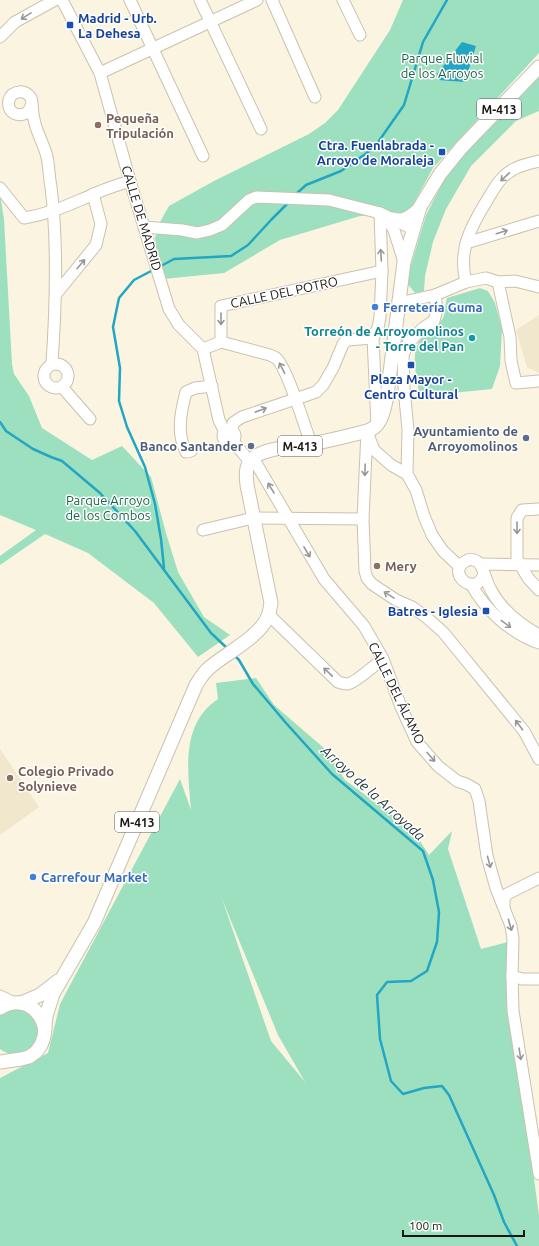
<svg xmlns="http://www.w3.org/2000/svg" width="539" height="1246" font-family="Ubuntu,sans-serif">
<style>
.built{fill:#f0e7cd}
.green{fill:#9de0bf;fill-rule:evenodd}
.water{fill:#22a6c3}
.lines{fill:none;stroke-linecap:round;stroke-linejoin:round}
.stream{stroke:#22a6c3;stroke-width:2.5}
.minor-casing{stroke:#c9c2b0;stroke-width:13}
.major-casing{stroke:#c9c2b0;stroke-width:15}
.minor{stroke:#fff;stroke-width:11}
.major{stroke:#fff;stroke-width:13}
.oneway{stroke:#989793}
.transit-dot{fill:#1a4fb4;stroke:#fff;stroke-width:1.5}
.education-dot{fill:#8d6e63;stroke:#fff;stroke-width:1.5}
.shop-dot{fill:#3f7fe0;stroke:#fff;stroke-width:1.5}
.culture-dot{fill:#0f9aa8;stroke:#fff;stroke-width:1.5}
.service-dot{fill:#5c6f8a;stroke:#fff;stroke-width:1.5}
.labels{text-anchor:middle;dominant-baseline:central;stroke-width:3;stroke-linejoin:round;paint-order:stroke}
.shield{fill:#fff;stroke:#5e5d58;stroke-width:1}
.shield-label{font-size:12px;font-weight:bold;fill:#191710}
.transit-label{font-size:13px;font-weight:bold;fill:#164399;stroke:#fff;text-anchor:end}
.park-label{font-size:13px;fill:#1c6447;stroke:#fff}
.education-label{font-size:13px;font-weight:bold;fill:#785e54;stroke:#fff;text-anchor:start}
.street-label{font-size:13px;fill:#191710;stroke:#fff}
.shop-label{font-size:13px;font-weight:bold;fill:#366cbe;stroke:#fff;text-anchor:start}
.culture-label{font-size:13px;font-weight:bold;fill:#0d838f;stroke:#fff;text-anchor:end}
.service-label{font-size:13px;font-weight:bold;fill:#4e5e75;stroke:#fff;text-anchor:end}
.water-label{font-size:14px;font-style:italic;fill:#1e3339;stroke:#fff}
</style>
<rect width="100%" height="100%" fill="#fbf4e1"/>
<g class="built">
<polygon points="539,315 539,373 527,367 516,330"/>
<polygon points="0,749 39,807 0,835"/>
</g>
<g class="green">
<polygon points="403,0 539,0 539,53 433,168 408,214 360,216 280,240 224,273 163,279 155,238 161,220 169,206 214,181 309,134 325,123 338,110 390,30"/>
<polygon points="539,76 539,111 516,121 471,166 446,209 433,242 425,276 424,291 415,293 406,282 426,215 444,180 475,142"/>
<polygon points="0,194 4,219 12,364 14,374 29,396 42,428 92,460 122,446 151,477 166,533 178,572 204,617 230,635 198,657 154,603 88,553 45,534 0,565 0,556 36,530 0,515"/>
<path d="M 480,288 L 488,291 L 495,303 L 502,329 L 500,366 L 492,389 L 423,396 L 419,392 C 417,376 410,355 420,340 C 426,333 436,329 441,321 C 447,314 444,306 447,298 Z"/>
<path d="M 256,678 L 274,705 L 325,749 L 345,780 L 413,830 L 429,855 L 452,831 L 448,849 L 481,949 L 512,941 L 508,992 L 539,1215 L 539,1246 L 0,1246 L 0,1078 L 48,1053 L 60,1004 L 180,779 L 191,810 C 188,772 180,724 218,699 L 216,683 ZM 222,899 L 278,1035 L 305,1082 L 271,1041 Z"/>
<path d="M 14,1007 C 18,1009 25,1009 29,1011 C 31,1013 33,1017 35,1019 C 50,1040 23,1066 0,1049 L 0,1014 Z"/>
</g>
<polygon class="water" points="462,42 476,46 465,82 438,80 437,74"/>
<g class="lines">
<g class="stream">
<polyline points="295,195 306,185 341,171 374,148 404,105 423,42 447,0"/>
<polyline points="159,267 174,259 231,256 248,245 271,220 289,202"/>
<polyline points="153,270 134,280 119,298 113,327 120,368 119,401 127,427 145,467 155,504 161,539 164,568"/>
<polyline points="0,422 6,431 33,449 51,457 62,461 100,493 135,531 211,633 229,650"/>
<polyline points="234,655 239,660 253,684 286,723 332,774 423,851 433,880 439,912 437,942 427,971 411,981 387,982 377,995 380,1039 391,1081 403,1094 424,1088 442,1086 449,1095 494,1195 504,1222 517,1246"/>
</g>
<g class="minor-casing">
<g id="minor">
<polyline points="62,0 100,73 130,181 169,309 179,325 203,349 219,420 225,432"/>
<polyline points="130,0 203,156"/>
<polyline points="200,0 261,129"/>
<polyline points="272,0 315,97"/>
<polyline points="343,0 360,35"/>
<polyline points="0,37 15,22 55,0"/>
<polyline points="100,73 257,0"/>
<path d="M 31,106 C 26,121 5,115 9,100 C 12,90 26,89 31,98 C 33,104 32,113 34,119 C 36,132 44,144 47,157 C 49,166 49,177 51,187 C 58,245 56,304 52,363"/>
<path d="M 0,188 L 24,218 C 50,214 68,205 92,195 C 104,189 117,185 130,181"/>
<polyline points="385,216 394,230 404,262"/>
<path d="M 393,218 C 404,222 412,214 420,207"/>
<polyline points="144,227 182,230 197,233 210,230 222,225 249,200 256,197 329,200 380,213 413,229"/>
<polyline points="466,243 539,221"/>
<path d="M 466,282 C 458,251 470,228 486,202 C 491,194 496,184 503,177 C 513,167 526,164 539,161"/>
<polyline points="498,282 510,337 511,361 516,383 539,381"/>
<polyline points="56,294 96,245 101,224 93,194"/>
<polyline points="435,295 437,309 434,321 423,328 408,343 403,355 404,388 408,430 407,474 416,490 424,516 432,535 443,551 460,567"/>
<polyline points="398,301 408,301 435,295 466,282 486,278 498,282 515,281 539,287"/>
<polyline points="221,342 221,306 382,271"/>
<path d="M 203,349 L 221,342 L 270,355 C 272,356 274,357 276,358 C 287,367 305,427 311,444"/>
<circle cx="56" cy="376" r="12"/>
<polyline points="62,387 90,419"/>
<polyline points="377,425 373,338 378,328 380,317 382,271 380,213"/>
<circle cx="229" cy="436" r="6"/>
<polyline points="232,431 233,423 242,417 316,392 323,385 333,368 343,344 347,340 373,338"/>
<polyline points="367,431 363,519 365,571 367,578 372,584 396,600 412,607 426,617 443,632 524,731 539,759"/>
<polyline points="369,437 374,450 391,465 407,474"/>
<polyline points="233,441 250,462"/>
<path d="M 191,451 L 186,452 C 176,433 181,411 186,392 L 195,388 L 212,386"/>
<polyline points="253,458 324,579 364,626 383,659 401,707 417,742 438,766 457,781 466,784 475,789 479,801 487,856 496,888 511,926 513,939 512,976 513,1011 539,1174"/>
<polyline points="539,509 522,510 517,518 517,559 528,578 539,590"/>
<polyline points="203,530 253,518 363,519"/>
<polyline points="480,564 539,565"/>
<path d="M 484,573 C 477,600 444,572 466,561 C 471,558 476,560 480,564 C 485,572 486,582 491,590 C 502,611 519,624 539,635"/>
<path d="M 471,584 C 485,610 511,633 539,643"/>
<path d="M 269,615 L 338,682 C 341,683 344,684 348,684 C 355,683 376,664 383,659"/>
<polyline points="504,907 504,899 507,894 539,878"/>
<polyline points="512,976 522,979 539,979"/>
<polyline points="0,996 14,1003"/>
</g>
</g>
<g class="major-casing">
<g id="major">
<polyline points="21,1003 40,995 58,981"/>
<path d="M 0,1008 C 21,996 39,1006 45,1029"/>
<path d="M 0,1062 L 21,1059 L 29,1057 L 36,1052 L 41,1045 L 44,1037 L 46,1016 L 53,994 L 94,923 L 196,685 C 200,679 203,673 209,668 C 225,654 261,636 268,616 C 270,612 270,607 271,603 L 247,485 C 246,476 245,466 252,459 C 265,447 295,447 312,444 C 331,440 349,436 367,431 C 382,427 384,409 387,396 L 404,262 L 420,207 L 440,174 L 461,148 L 539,67"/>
</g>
</g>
<use href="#minor" class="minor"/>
<use href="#major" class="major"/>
</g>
<defs><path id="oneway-shaft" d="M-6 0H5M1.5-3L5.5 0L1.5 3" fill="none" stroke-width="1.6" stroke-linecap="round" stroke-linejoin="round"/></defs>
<g class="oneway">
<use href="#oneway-shaft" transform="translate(26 16) rotate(148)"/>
<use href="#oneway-shaft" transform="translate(505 177) rotate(137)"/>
<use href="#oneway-shaft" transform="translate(502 232) rotate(-17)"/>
<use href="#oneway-shaft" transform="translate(381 255) rotate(-93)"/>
<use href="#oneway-shaft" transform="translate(81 264) rotate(-50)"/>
<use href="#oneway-shaft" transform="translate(221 319) rotate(90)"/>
<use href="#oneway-shaft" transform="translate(282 368) rotate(-117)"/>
<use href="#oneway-shaft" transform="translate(261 410) rotate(-20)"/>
<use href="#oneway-shaft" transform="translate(365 470) rotate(92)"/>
<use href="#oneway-shaft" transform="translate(271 488) rotate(-121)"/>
<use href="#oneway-shaft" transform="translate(517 528) rotate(90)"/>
<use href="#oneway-shaft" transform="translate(307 552) rotate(59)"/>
<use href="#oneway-shaft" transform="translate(389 595) rotate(-148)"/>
<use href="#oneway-shaft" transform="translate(506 624) rotate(36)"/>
<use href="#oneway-shaft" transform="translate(328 672) rotate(-136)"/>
<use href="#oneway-shaft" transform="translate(519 725) rotate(-127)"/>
<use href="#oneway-shaft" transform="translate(431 757) rotate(49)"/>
<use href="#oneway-shaft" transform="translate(489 862) rotate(75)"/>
<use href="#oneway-shaft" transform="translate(510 925) rotate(74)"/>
<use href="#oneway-shaft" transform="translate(520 1054) rotate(81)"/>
</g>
<g class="transit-dot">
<rect x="66" y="21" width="8" height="8" rx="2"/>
<rect x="438" y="148" width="8" height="8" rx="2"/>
<rect x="407" y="361" width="8" height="8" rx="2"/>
<rect x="482" y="607" width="8" height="8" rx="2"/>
</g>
<g class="education-dot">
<circle cx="98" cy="125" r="4"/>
<circle cx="377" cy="566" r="4"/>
<circle cx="10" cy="778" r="4"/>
</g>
<g class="shop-dot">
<circle cx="375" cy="307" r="4"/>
<circle cx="33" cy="877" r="4"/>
</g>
<circle class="culture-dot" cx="472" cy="338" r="4"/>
<g class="service-dot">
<circle cx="526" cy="438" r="4"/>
<circle cx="251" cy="446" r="4"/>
</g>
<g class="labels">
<g class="shield">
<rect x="477" y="99" width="44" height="20" rx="3"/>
<rect x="278" y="436" width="44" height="20" rx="3"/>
<rect x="115" y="812" width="44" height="20" rx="3"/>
</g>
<g class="shield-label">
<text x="499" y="109">M-413</text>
<text x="300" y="446">M-413</text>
<text x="137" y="822">M-413</text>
</g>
<g class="transit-label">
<text x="78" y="18" text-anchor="start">Madrid - Urb.<tspan x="78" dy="15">La Dehesa</tspan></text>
<text x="434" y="145">Ctra. Fuenlabrada -<tspan x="434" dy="15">Arroyo de Moraleja</tspan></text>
<text x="411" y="379" text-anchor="middle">Plaza Mayor -<tspan x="411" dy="15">Centro Cultural</tspan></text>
<text x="478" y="611">Batres - Iglesia</text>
</g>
<g class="park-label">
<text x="442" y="58">Parque Fluvial<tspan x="442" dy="15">de los Arroyos</tspan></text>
<text x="108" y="500">Parque Arroyo<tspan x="108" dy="15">de los Combos</tspan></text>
</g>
<g class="education-label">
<text x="106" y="118">Pequeña<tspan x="106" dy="15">Tripulación</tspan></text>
<text x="385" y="566">Mery</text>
<text x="18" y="771">Colegio Privado<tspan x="18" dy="15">Solynieve</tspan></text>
</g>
<g class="street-label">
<text transform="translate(142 218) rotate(73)">CALLE DE MADRID</text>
<text transform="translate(284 292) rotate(-12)">CALLE DEL POTRO</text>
<text transform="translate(397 693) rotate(64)">CALLE DEL ÁLAMO</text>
</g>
<g class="shop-label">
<text x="383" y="307">Ferretería Guma</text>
<text x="41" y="877">Carrefour Market</text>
</g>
<g class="culture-label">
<text x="464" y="331">Torreón de Arroyomolinos<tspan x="464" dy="15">- Torre del Pan</tspan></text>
</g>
<g class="service-label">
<text x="518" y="431">Ayuntamiento de<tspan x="518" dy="15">Arroyomolinos</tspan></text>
<text x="243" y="446">Banco Santander</text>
</g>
<g class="water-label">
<text transform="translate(373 793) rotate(42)">Arroyo de la Arroyada</text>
</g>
</g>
<path d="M403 1230v6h121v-6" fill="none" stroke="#191710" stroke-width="2"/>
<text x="409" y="1230" font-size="12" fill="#191710" stroke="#ffffff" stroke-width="3" paint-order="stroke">100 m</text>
</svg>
